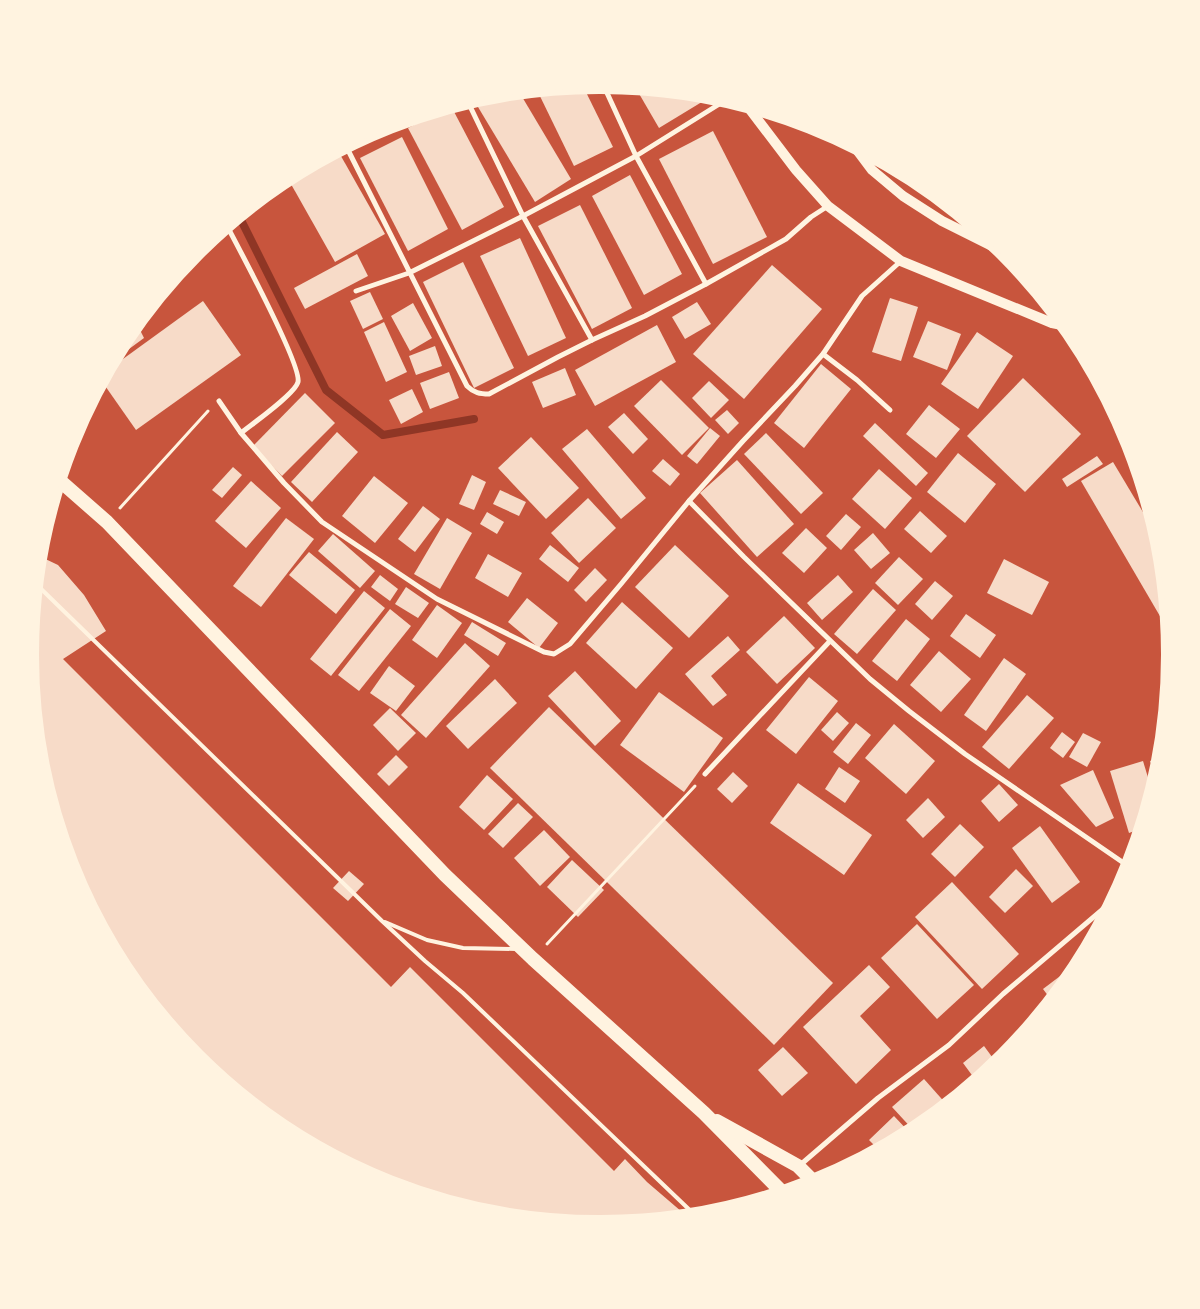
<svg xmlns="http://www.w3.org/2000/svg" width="1200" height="1309" font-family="'Varela Round',sans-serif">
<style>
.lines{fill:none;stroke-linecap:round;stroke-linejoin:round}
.stream{stroke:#8f3625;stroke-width:8}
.building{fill:#f7dbc8}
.path{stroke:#fff3e0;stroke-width:3}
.service{stroke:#fff3e0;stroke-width:4}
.minor{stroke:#fff3e0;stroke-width:5}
.secondary{stroke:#fff3e0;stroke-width:10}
.trunk{stroke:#fff3e0;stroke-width:14}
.rim{fill:none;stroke:#fff3e0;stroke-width:6}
</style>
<rect width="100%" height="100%" fill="#c8553d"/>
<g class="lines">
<polyline class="stream" points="238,214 326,390 383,435 474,419"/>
</g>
<g class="building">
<polygon points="582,84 613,147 574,166 536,88"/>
<polygon points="634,85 712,93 715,94 659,128"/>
<polygon points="518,90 571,179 535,202 475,102 490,93"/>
<polygon points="451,106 504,207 462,230 408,128"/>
<polygon points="713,131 767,237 713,264 659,159"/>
<polygon points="402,137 448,229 408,251 360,158"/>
<polygon points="337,149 385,234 335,262 287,177"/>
<polygon points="630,175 682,274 644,295 592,196"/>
<polygon points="580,205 632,308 592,329 538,226"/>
<polygon points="520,238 566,338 528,356 480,256"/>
<polygon points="357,254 368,276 305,309 294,288"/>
<polygon points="463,262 514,368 474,388 423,282"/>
<polygon points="772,265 822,309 744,399 693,354"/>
<polygon points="370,292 383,319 363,329 350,301"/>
<polygon points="890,298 918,307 901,361 872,352"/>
<polygon points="203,301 241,355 136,430 101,380 105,372"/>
<polygon points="697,302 711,324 685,339 672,317"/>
<polygon points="413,303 432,338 410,351 391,316"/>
<polygon points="928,321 961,334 947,370 913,357"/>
<polygon points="136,322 144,338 110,363 124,336"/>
<polygon points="384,322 407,372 386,382 364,332"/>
<polygon points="657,325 676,362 595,406 575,370"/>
<polygon points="977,332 1013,356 978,409 941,384"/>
<polygon points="435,346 442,366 416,375 409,356"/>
<polygon points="821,364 851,389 804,448 774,423"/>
<polygon points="565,368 576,395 543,408 532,382"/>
<polygon points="449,372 459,398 430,409 420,383"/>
<polygon points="1023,378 1081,434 1025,492 967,436"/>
<polygon points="661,380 709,428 682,455 634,406"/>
<polygon points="709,381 729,400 711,418 692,398"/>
<polygon points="412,389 423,412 401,424 389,400"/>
<polygon points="305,393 335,423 282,476 253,446"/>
<polygon points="929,405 960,429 936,458 906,434"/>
<polygon points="727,410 739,423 728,434 715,420"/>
<polygon points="624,413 648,439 633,454 608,427"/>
<polygon points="875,423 928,473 916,486 863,436"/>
<polygon points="710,428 720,436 697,464 687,456"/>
<polygon points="587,429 646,498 621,519 562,449"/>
<polygon points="337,432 358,452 312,502 291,482"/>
<polygon points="766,433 823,493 801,514 744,454"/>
<polygon points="531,437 579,488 546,519 498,468"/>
<polygon points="958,453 996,484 965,523 927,492"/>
<polygon points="1097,456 1103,464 1067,487 1062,479"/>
<polygon points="663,459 680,474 670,486 652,471"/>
<polygon points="737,460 794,524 757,557 700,493"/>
<polygon points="1113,462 1162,544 1171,635 1081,481"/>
<polygon points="233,467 242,475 222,498 212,490"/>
<polygon points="879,469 912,498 885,529 852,499"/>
<polygon points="472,475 486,482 474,510 459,504"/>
<polygon points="374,476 408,503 375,543 342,516"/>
<polygon points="251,481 281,508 246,548 215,521"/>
<polygon points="500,490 526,502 519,516 493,504"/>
<polygon points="588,498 616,528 579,563 551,533"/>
<polygon points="423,506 440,519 415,552 398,539"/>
<polygon points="920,511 947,536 931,553 904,529"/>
<polygon points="487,512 504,522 497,534 480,524"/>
<polygon points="846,514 861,527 841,550 826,536"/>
<polygon points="286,518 314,539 261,607 233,586"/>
<polygon points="447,518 472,533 440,589 414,574"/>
<polygon points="806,528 827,548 804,573 782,553"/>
<polygon points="873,533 890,553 871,569 854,550"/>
<polygon points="333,534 375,571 360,588 318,551"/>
<polygon points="550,545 579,568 568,582 539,559"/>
<polygon points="675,545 729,596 689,638 635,587"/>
<polygon points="309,552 355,590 336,614 289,575"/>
<polygon points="488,554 522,573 508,597 475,578"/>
<polygon points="37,555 58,565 84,595 106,631 63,659 391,987 410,967 614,1171 625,1159 647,1182 689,1218 600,1227 488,1216 381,1183 282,1130 195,1059 124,972 71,873 38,766 28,654"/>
<polygon points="899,557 923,579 898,605 875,583"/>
<polygon points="1004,559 1049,582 1032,615 987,593"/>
<polygon points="595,568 607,580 586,602 574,590"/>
<polygon points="380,575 398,589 390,601 371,587"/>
<polygon points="838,575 853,592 822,620 807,603"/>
<polygon points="935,581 953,596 932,620 915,604"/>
<polygon points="406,587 429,603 418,618 395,604"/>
<polygon points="873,589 896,610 857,654 834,634"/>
<polygon points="364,591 385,608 331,676 310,659"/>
<polygon points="527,598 558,623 539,648 508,622"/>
<polygon points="622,602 673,648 636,689 586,643"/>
<polygon points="437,605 462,623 437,658 412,640"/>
<polygon points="390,609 411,626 359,691 338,675"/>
<polygon points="966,614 996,635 980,658 950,636"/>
<polygon points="784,616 815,648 777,684 746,652"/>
<polygon points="906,619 930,639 897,681 872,661"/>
<polygon points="472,622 506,643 498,656 464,635"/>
<polygon points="728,636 740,650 711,676 727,695 713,706 685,674"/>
<polygon points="465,643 490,666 426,738 401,715"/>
<polygon points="939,651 971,679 941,712 910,685"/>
<polygon points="1004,658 1026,674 986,731 964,715"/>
<polygon points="389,666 415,686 396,711 370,693"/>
<polygon points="575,671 621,721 595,746 548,696"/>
<polygon points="809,677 838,701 796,754 766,730"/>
<polygon points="495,679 517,703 468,749 446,726"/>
<polygon points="659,692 723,738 684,792 620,745"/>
<polygon points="1027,695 1054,718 1009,769 982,747"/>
<polygon points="549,707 833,983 774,1045 490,768"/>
<polygon points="390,708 416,733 398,751 373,725"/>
<polygon points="837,712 849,723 833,741 821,730"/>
<polygon points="856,723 871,735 848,764 833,752"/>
<polygon points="894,724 935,761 906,794 865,758"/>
<polygon points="1062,732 1075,742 1063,758 1050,748"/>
<polygon points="1083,733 1101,742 1087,767 1069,757"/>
<polygon points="396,755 408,767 389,786 377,774"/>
<polygon points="1162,756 1161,766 1157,780 1150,761"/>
<polygon points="1143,761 1153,794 1143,828 1129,833 1110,771"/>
<polygon points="839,767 860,781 845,803 825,789"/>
<polygon points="1093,770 1114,818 1096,827 1060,785"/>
<polygon points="733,772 748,786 732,803 717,789"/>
<polygon points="487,775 513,799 484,830 459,807"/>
<polygon points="798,783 872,835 844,875 770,823"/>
<polygon points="999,784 1018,805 999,822 981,801"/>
<polygon points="928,798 945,817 923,838 906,820"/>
<polygon points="518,803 533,817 503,848 488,834"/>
<polygon points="960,824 984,847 955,877 931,854"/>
<polygon points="1040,826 1080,882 1052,903 1012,848"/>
<polygon points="544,830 570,857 540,886 514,858"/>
<polygon points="572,860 604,890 578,917 547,887"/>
<polygon points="1016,869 1033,886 1005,913 989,897"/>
<polygon points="349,871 364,884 348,901 333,888"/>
<polygon points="952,882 1019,954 982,989 915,917"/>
<polygon points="917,924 974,985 937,1019 881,958"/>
<polygon points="1084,958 1076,973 1052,1001 1043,989"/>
<polygon points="869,965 890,987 860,1016 891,1050 856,1084 803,1027"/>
<polygon points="984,1046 998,1065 977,1082 963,1063"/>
<polygon points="783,1047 808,1073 782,1096 758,1070"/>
<polygon points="924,1079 948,1106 915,1132 892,1107"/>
<polygon points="894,1116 911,1134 863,1160 876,1147 869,1140"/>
</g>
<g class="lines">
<g class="path">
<polyline points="120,508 208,411"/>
<polyline points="547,944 695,786"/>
</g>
<g class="service">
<polyline points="35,583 382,921 425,961 463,993 697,1217"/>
<polyline points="385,922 427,940 463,948 516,949"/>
</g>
<g class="minor">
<polyline points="602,82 636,156 706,284"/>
<polyline points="467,100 523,216 592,340"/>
<path d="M 348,143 L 348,150 L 467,386 C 474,393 480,394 489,394 L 558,357 L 592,340 L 645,316 L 706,284 L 786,239 L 811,217 L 828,206"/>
<path d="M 226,224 C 238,247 302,365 298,382 C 295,394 252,424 241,433"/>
<polyline points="356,291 409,273 523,216 636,156 729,98"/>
<polyline points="823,354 857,380 890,410"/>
<polyline points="219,401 241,433 284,483 322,522 437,599 544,652 554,654 570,644 621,584 689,501 743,441 795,386 823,354 862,296 901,261"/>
<polyline points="689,501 744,557 870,679 909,711 965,754 1131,868"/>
<polyline points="705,774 830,641"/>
<polyline points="799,1166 878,1098 949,1045 1003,994 1116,898"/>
</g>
<g class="secondary">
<polyline points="745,103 796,170 828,206 901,261 1052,323 1067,326"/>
<polyline points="851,142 872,170 903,196 942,221 1008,254"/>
</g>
<g class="trunk">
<polyline points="58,479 107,522 445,875 533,959 704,1113 784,1194"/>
<polyline points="717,1121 798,1166 816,1184"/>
</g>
</g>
<path d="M0 0H1200V1309H0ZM599 91H601A563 563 0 0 1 1164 654V655A563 563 0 0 1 601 1218H599A563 563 0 0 1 36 655V654A563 563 0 0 1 599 91Z" fill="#fff3e0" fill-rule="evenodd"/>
<path class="rim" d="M599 91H601A563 563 0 0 1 1164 654V655A563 563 0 0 1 601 1218H599A563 563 0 0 1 36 655V654A563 563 0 0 1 599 91Z"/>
</svg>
